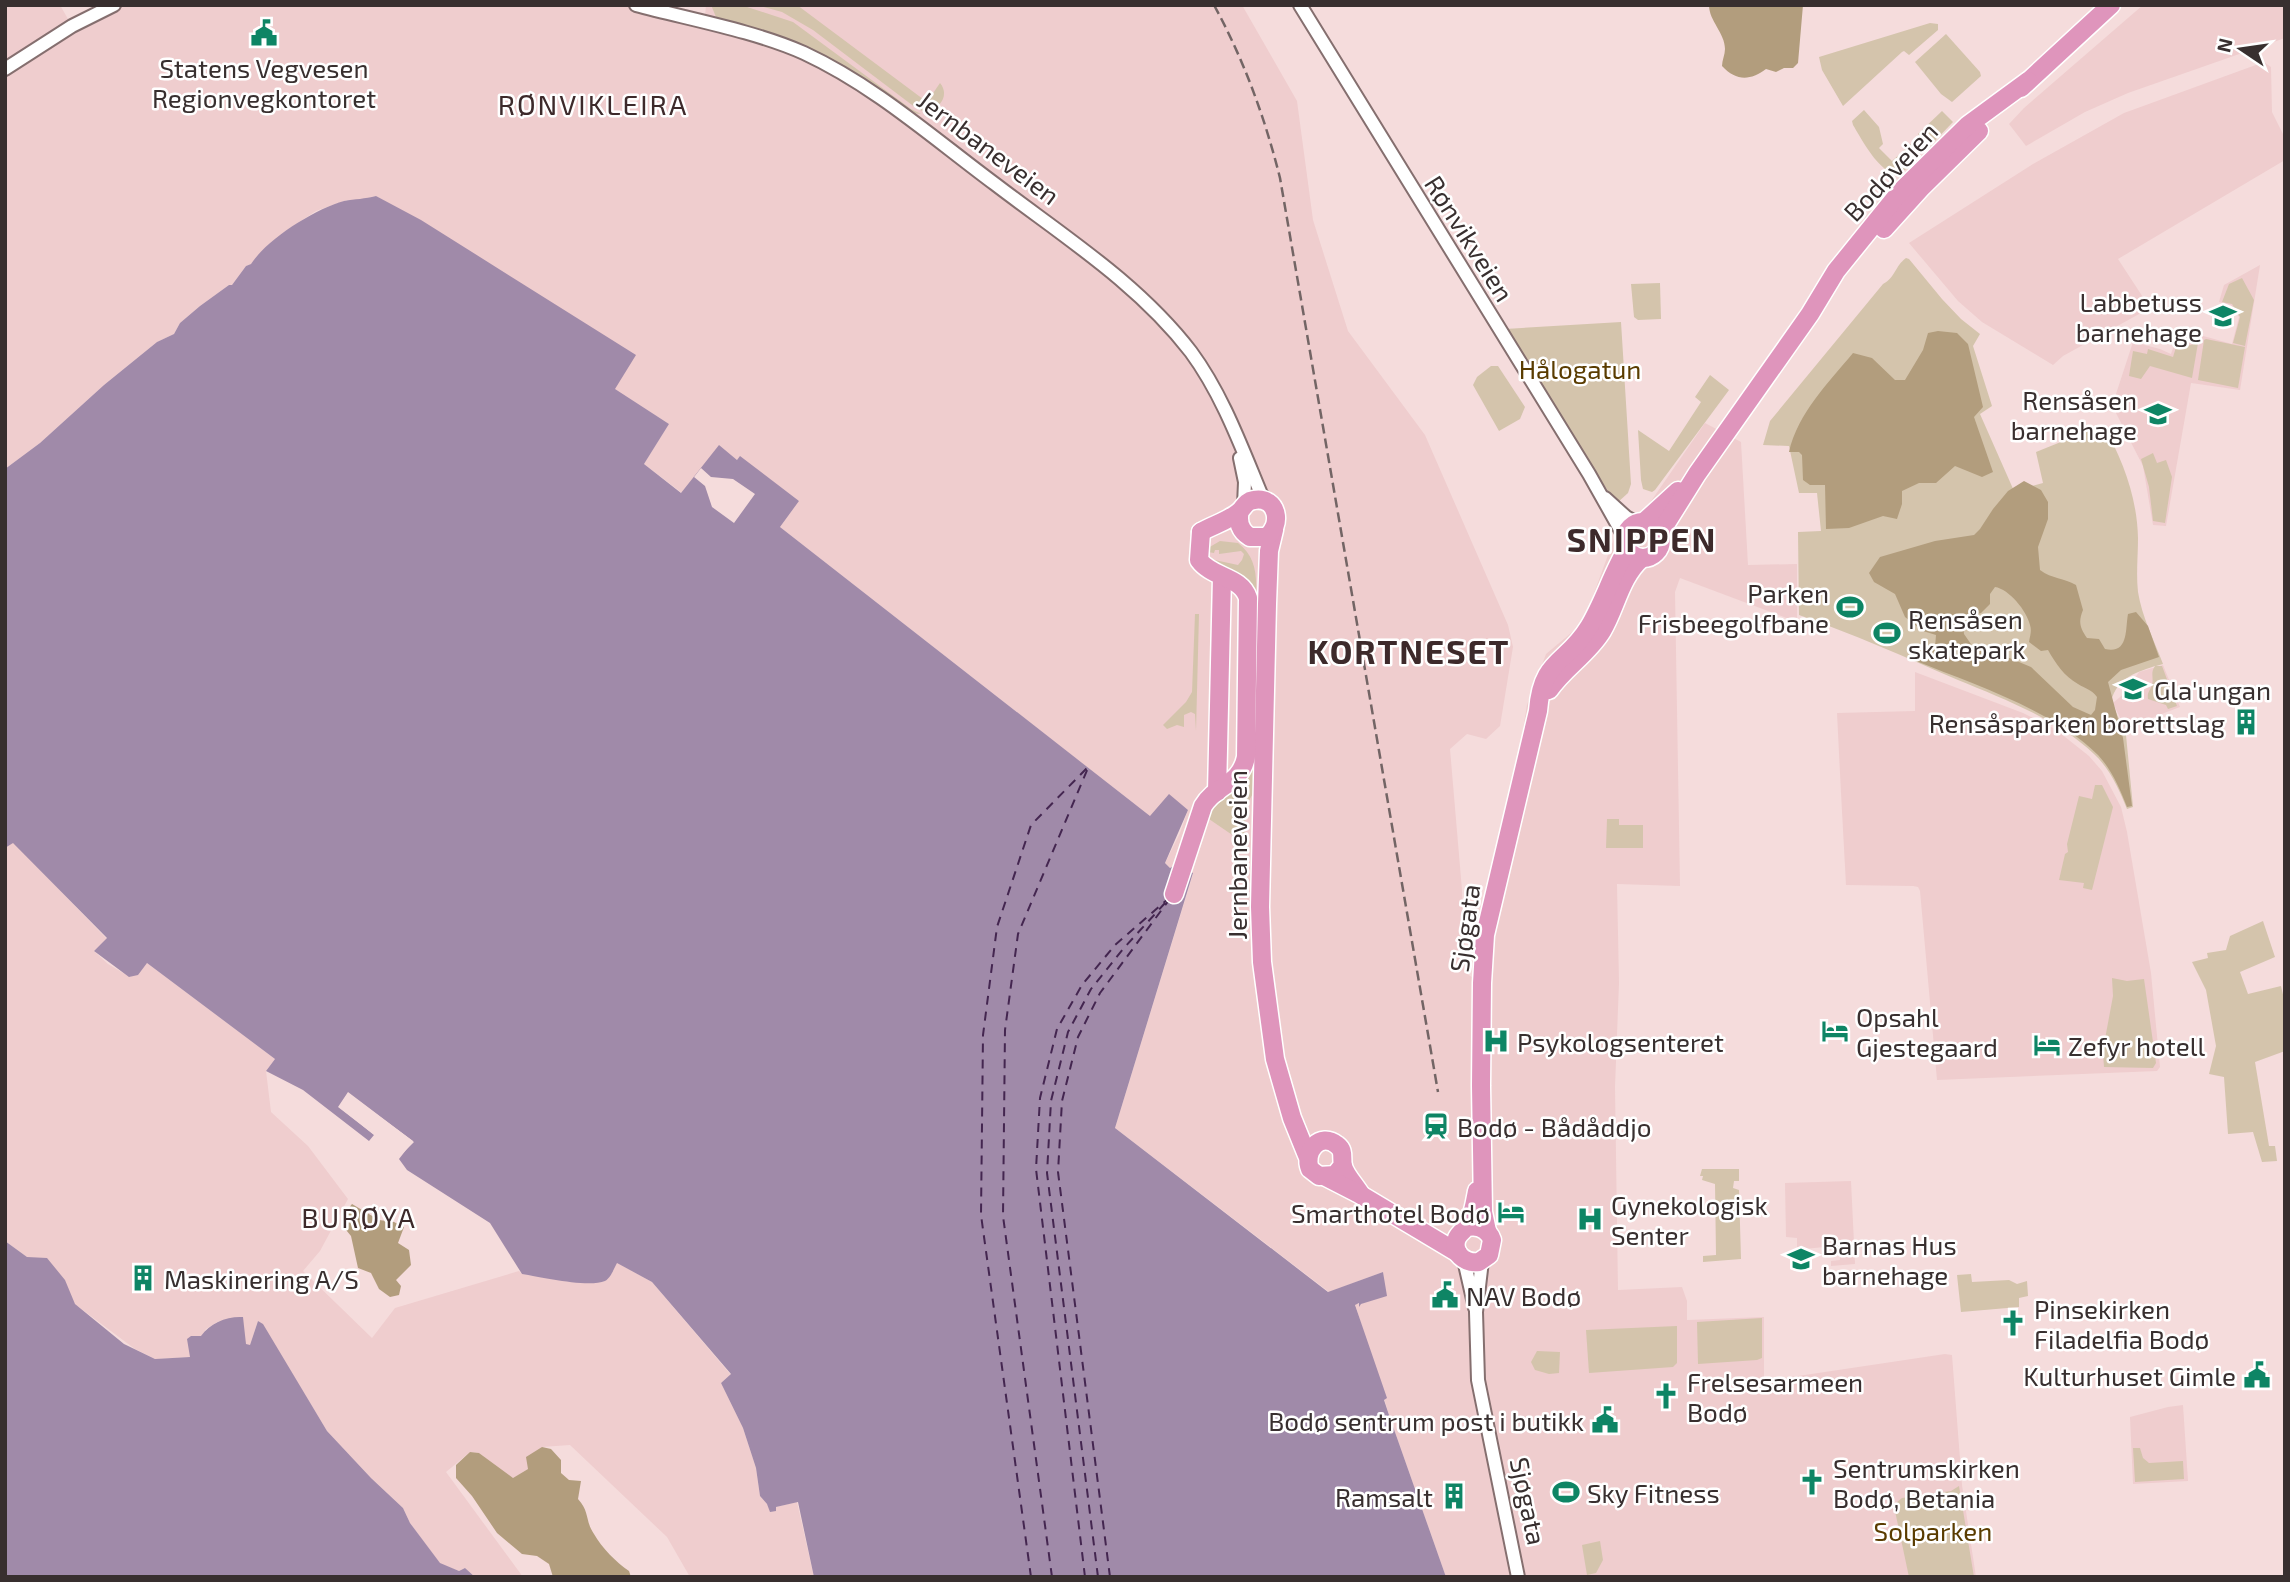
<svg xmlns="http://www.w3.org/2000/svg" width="2290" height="1582" font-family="'Exo 2',sans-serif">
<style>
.built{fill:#efcdce}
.green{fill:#d4c4ac}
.forest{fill:#b29d7d;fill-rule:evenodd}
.water{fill:#a08aa9}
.pier{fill:#f5dcdc}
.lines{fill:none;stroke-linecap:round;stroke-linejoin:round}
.ferry{stroke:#442650;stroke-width:2;stroke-dasharray:9 7;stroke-linecap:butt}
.minor-casing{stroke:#856f6f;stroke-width:16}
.highway-casing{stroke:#fff;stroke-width:21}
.minor{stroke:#fff;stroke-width:12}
.highway{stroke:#df95bc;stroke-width:18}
.rail{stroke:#736565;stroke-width:2.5;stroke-dasharray:10 5;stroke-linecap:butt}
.labels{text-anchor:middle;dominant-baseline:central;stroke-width:5;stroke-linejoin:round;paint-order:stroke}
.poi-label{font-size:26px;fill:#382f2f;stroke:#fff;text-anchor:start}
.street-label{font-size:26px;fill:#382f2f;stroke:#fff}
.park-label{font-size:26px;fill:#5a3c00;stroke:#fff}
.neighbourhood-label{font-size:28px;letter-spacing:2px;fill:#3d2a2b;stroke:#fff}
.district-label{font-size:33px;font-weight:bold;letter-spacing:2px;fill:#3d2a2b;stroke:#fff}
</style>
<rect width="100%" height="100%" fill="#f5dcdc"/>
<g class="built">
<polygon points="5,5 60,5 72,26 114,5 625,5 704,28 706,5 1242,5 1297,101 1313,220 1348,331 1425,435 1508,625 1513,647 1500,726 1486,739 1467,734 1450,749 1462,890 1464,972 1481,983 1527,705 1546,654 1583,623 1615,536 1638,520 1705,423 1741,442 1748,565 1797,564 1797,622 1680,578 1675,592 1680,886 1617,884 1619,983 1615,1087 1618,1290 1682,1287 1687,1301 1687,1320 1764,1317 1764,1381 1945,1354 1952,1355 1962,1485 1976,1577 1446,1577 1390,1418 1355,1304 1361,1304 1385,1292 1383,1272 1329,1292 1115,1128 1193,874 1175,865 1170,868 1165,863 1180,833 1188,810 1169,795 1151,817 780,527 799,501 740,457 737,460 719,446 682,493 644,464 669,424 614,389 635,355 376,196 358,201 347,200 316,211 284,232 251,264 246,266 232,285 229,285 200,306 180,323 174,334 157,342 104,385 40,443 5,469"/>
<polygon points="2143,5 2285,5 2285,38 2128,93 2085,112 2026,146 2009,124 2024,108"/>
<polygon points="2264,62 2271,67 2272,112 2285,138 2285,160 2118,259 2150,308 2063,356 2053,365 1982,322 1958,301 1909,243 2033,164 2124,113"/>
<polygon points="2260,265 2240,390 2191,383 2166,526 2153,525 2143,466 2116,413 2115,397 2133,342 2160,349 2171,354 2178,333 2187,336 2189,332 2232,344 2239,317 2231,305 2219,302 2224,285"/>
<polygon points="2163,665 2180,707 2125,728 2113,703 2126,692 2122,682 2135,678 2139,672"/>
<polygon points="1915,672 2023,713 2055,729 2089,756 2102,771 2121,807 2127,832 2151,973 2160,1067 2157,1071 1937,1080 1920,891 1918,887 1913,886 1846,885 1841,793 1837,713 1915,711"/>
<polygon points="13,842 107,939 94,951 108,964 130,977 147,963 275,1059 266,1071 271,1112 308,1146 348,1199 320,1251 303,1271 372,1338 395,1308 519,1271 522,1274 582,1283 605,1281 610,1276 616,1262 652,1282 731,1375 721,1383 743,1428 756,1468 760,1496 767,1504 776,1507 797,1502 814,1577 690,1577 667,1537 570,1445 542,1447 528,1469 512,1479 479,1453 470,1452 446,1472 523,1577 475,1577 465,1568 459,1571 440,1564 410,1523 403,1508 371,1478 327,1431 262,1324 258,1321 250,1345 246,1345 219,1321 206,1329 201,1337 191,1336 191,1357 155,1359 135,1349 76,1305 27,1257 5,1241 5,848"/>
<polygon points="1851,1181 1855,1264 1831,1266 1831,1261 1840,1260 1840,1252 1830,1252 1830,1249 1825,1250 1824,1247 1805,1249 1805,1252 1797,1252 1797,1238 1786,1237 1785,1183"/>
<polygon points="2183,1405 2188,1481 2133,1484 2130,1417 2168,1407"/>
</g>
<g class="green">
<path d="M 711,5 L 741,5 L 793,22 L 911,109 L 921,114 C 905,114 877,87 862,78 C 819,50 771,36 722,21 L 716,17 Z"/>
<path d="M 756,5 L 797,5 L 927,102 L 940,83 C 950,95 940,108 927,113 L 916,108 L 813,30 L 782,12 Z"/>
<polygon points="1930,23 1938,24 1938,30 1909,55 1904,51 1902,52 1843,106 1822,70 1819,57"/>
<polygon points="1946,34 1980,72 1981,76 1952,102 1941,94 1915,62"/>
<path d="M 1864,110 L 1879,127 L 1883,144 L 1879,148 L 1892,161 L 1911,144 L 1921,154 C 1915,160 1907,171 1899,173 C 1881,177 1861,138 1853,125 L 1852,121 Z"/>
<polygon points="1942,111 1953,122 1929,147 1918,134"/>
<path d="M 1906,258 L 1909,259 L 1942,299 L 1961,319 L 1980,334 L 1973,346 L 1992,406 L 1980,414 L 2014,491 L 2043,483 L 2036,452 L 2103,425 C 2123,460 2137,497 2138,538 C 2138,556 2136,574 2138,592 C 2142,617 2154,640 2163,664 L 2156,666 L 2162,666 L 2177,706 L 2168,709 L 2166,705 L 2148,699 C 2147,692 2150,691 2152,685 C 2154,678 2150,673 2155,666 C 2132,674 2118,678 2111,701 L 2126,735 L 2133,807 L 2127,809 C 2119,789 2110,769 2094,754 C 2057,719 2004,699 1958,680 C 1905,657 1853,634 1799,615 L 1798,532 L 1821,531 L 1817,493 L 1799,493 L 1789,446 L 1763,445 L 1770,421 L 1883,284 C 1895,278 1895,266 1906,258 Z"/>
<polygon points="2242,278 2254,300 2245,346 2233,343 2240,317 2232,304 2222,302 2229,284"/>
<polygon points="1660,283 1661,319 1638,320 1634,317 1631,284"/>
<polygon points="1621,322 1631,484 1628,493 1617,503 1592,469 1505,329"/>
<polygon points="2206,339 2245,347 2238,388 2198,380 2204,340"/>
<polygon points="2198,343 2192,378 2150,366 2141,379 2129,376 2133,351 2147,354 2148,349 2173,357 2177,344 2187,346"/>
<polygon points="1491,366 1498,366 1525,407 1520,419 1499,431 1473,385 1477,377"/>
<polygon points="1710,375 1729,390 1655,490 1652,492 1643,489 1641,480 1638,430 1669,451 1701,402 1695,397"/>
<polygon points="2153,453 2157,463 2166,460 2172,477 2165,523 2153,521 2149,487 2141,459"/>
<path d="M 1220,541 L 1238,543 C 1254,555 1257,572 1256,592 L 1260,596 L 1256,788 L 1246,806 L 1244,843 L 1209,819 C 1213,803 1224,797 1237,788 L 1253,597 L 1210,559 L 1238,565 L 1242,560 L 1244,554 L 1241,551 L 1219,554 L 1219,550 L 1215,550 L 1214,553 L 1208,552 L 1208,548 Z"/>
<polygon points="1195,614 1199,614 1196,731 1195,714 1191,712 1184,715 1184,727 1177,725 1167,729 1163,725 1186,702 1192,692"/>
<polygon points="2095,785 2102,785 2113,807 2092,890 2083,888 2084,883 2059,880 2065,854 2068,852 2067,844 2079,796 2092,799"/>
<polygon points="1607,819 1619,819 1619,825 1643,825 1643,848 1606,848"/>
<polygon points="2263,921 2275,957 2240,972 2248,994 2281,986 2285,1003 2285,1051 2255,1062 2269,1146 2275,1146 2277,1161 2262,1162 2253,1132 2228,1134 2224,1077 2209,1074 2216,1046 2206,990 2192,962 2208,958 2207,953 2226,950 2230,936"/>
<polygon points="2112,978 2127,981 2144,979 2156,1063 2153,1068 2104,1067 2102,1040 2105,1039 2113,996"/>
<polygon points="1702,1169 1739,1169 1739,1181 1734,1181 1733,1188 1739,1190 1741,1259 1703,1262 1703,1256 1716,1255 1715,1184 1702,1180 1703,1176 1700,1176"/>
<polygon points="1971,1274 1972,1282 2009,1280 2017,1284 2027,1281 2028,1296 2019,1298 2019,1307 1961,1312 1957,1275"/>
<polygon points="1762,1318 1762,1358 1757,1360 1698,1364 1697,1322"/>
<polygon points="1677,1326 1677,1363 1673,1367 1589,1373 1586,1330"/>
<polygon points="1537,1351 1560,1352 1559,1373 1549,1374 1535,1370 1531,1362"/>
<polygon points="2133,1448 2140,1448 2143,1458 2149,1463 2183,1461 2184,1479 2135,1482"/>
<polygon points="1959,1486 1974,1577 1909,1577 1895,1511 1896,1503 1902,1498 1951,1491"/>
<polygon points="1600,1541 1603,1560 1596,1573 1587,1575 1582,1545"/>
</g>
<g class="forest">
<path d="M 1709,5 L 1803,5 L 1798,63 L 1793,68 L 1784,68 L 1776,72 L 1766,69 C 1750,81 1736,81 1722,66 C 1722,60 1725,55 1725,49 C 1725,33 1709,21 1709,5 Z"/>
<path d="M 1938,331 L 1957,333 L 1968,344 L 1983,407 L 1974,417 L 1993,472 L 1982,477 L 1955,466 L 1936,483 L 1919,483 L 1902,491 L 1902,504 L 1897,519 L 1883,516 L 1849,528 L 1826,529 L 1825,485 L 1810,485 L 1803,480 L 1802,455 L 1799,452 L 1789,452 C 1798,413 1828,383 1853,353 L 1872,358 L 1895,380 L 1905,380 L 1923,350 L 1928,333 Z"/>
<path d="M 2024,481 L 2041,490 L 2048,502 L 2048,519 L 2038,547 L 2040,570 C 2052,579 2064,578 2076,585 L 2083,610 C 2078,622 2080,628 2087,638 L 2099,639 L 2105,649 C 2129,654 2125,630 2128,614 L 2136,612 L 2148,626 L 2159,657 L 2121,670 L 2108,682 L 2123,738 L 2132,806 L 2127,807 C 2120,789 2112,770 2098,755 C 2055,711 1973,684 1916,661 L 1916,652 L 1935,647 L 1936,635 L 1923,631 L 1905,617 L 1895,594 L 1874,582 L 1869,573 L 1880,557 L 1935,541 L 1974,535 L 1980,529 L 1993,509 L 2008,491 ZM 1995,587 C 2009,589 2027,611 2030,625 C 2032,631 2030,636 2029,642 L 2041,651 L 2048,650 C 2056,664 2064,676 2078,684 C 2086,689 2091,689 2097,697 L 2095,710 L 2091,715 L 2073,707 L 2031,667 L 1995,652 L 1983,652 L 1973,647 L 1964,634 L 1963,625 L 1967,617 L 1981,613 L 1990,604 L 1990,594 Z"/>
<polygon points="352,1204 379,1220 394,1222 404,1227 398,1243 409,1250 411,1265 396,1280 401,1286 399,1295 390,1297 379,1289 371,1273 358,1268 351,1236 342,1225 344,1214"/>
<path d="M 542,1447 L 551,1449 L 561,1460 L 561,1473 L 569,1480 L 581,1481 L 578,1499 C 590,1512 585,1521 594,1534 C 602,1548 616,1562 629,1571 L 631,1577 L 553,1577 L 549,1564 L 537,1556 L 522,1554 L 497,1533 L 472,1496 L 456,1478 L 456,1465 L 470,1452 L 479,1453 L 513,1478 L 528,1469 L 526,1457 Z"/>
</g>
<g class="water">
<path d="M 376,196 L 421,220 L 636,355 L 615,389 L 669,424 L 644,464 L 681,493 L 719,445 L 737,460 L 740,456 L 799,501 L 780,527 L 1150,816 L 1169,794 L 1188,810 L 1165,863 L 1170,868 L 1175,865 L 1193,873 L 1115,1128 L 1328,1292 L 1383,1272 L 1387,1296 L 1361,1304 L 1359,1307 L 1359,1303 L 1355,1305 L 1387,1398 L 1384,1400 L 1390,1418 L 1446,1577 L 814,1577 L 798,1502 L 776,1507 L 776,1511 L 770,1512 L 767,1504 L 760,1496 L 756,1468 L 743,1428 L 721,1383 L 731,1374 L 652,1282 L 617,1263 C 614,1268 611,1278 605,1281 C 588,1288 541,1277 522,1274 L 490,1223 L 407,1170 L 399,1159 L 413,1141 L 348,1093 L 339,1107 L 374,1135 L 369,1141 L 303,1090 L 266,1071 L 275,1059 L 147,963 L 138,975 L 129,977 L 94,951 L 107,938 L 13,843 L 5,848 L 5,469 L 40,443 L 104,385 L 157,342 L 174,334 L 180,323 L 200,306 L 229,285 L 232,285 L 246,266 L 251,264 C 267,239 315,209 344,201 C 355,199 365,199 376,196 Z"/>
<path d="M 5,1241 L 27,1257 L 47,1258 L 65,1280 L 75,1304 L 124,1344 L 155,1359 L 190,1357 L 187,1339 L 191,1336 L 201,1336 C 210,1323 227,1316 243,1317 L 246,1344 L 250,1345 L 258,1321 L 263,1324 L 327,1431 L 371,1478 L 403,1508 L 410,1523 L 440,1563 L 459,1571 L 465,1568 L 475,1577 L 5,1577 Z"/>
</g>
<g class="pier">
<polygon points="701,468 711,477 733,479 755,494 734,523 712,507 705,486 694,477"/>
<polygon points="348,1092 414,1142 401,1155 399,1153 409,1142 349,1097 343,1107 376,1132 377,1137 338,1107"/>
</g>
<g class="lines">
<g class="ferry">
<polyline points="1031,1577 981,1215 983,1035 997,927 1031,825 1088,767"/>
<polyline points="1052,1577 1003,1216 1005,1030 1018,934 1088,768"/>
<polyline points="1085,1577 1036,1169 1040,1098 1057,1029 1082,985 1115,945 1169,898"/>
<polyline points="1098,1577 1047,1173 1051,1101 1068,1032 1091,989 1123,949 1166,902"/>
<polyline points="1110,1577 1058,1172 1062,1101 1078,1037 1100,993 1169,900"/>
</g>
<g class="minor-casing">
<g id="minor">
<path d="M 636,5 C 688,19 755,31 804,53 C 875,86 933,138 995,184 C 1063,236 1138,283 1191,352 C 1222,394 1241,446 1261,494 L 1266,501"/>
<polyline points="1300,5 1589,474 1625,538"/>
<polyline points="5,69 72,26 114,5"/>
<polyline points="1240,458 1245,482 1244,505"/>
<polyline points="1605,498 1626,517 1637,523"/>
<polyline points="1464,1260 1475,1308"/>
<polyline points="1482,1261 1476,1312 1478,1380 1518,1577"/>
</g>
</g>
<g class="highway-casing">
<g id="highway">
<polyline points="2021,88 2111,5"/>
<polyline points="1884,229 1922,187 1979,131"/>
<circle cx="1643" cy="540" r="18"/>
<polyline points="1644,522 1678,491"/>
<polyline points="1274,530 1269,551 1267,604 1260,907 1262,962 1275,1059 1292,1118 1307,1155"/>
<path d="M 1201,532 C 1213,525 1231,520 1241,510 C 1245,505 1247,501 1254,500 C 1278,496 1283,526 1266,537 L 1250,537 C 1240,531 1237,522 1240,511"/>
<polyline points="1660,533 1697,474 1810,314 1836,271 1900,192 1968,125 2028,81"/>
<path d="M 1549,690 C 1564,668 1588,654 1602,631 C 1616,608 1620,577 1642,558"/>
<polyline points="1217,792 1222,577"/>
<path d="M 1174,894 L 1203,806 C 1216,784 1240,786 1246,757 L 1248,598 C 1241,576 1212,578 1199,560 L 1201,532"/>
<path d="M 1343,1165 L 1335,1175 L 1319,1176 L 1310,1169 C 1303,1152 1320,1131 1337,1145 C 1345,1151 1341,1158 1343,1166 C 1345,1175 1356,1186 1361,1195"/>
<polyline points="1326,1177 1361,1195 1458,1253"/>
<path d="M 1468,1227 C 1479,1225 1488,1229 1492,1240 L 1489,1255 L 1479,1262 C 1465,1264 1451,1253 1457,1238 C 1460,1232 1466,1229 1468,1225 C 1473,1215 1475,1202 1477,1191"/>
<path d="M 1487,1231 L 1483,1212 L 1481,1086 L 1482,983 L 1485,935 L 1538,711 C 1542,658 1566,665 1589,627 C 1604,602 1612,574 1627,549"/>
</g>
</g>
<use href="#minor" class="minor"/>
<use href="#highway" class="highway"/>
<path class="rail" d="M 1214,5 C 1244,60 1265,118 1280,178 L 1438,1092"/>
</g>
<defs>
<g id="civic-bare" transform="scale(2.1)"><path d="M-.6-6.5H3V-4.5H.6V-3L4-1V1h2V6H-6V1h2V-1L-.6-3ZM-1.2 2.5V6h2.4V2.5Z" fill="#0e8565" stroke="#fff" stroke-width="2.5" paint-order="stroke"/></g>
<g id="school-bare" transform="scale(2.1)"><path d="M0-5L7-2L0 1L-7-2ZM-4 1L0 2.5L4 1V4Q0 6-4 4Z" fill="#0e8565" stroke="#fff" stroke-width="2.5" paint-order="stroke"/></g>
<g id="stadium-bare" transform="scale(2.1)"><path d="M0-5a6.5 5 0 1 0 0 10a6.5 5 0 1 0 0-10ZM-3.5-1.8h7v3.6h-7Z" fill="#0e8565" stroke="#fff" stroke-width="2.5" paint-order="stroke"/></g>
<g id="building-bare" transform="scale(2.1)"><path d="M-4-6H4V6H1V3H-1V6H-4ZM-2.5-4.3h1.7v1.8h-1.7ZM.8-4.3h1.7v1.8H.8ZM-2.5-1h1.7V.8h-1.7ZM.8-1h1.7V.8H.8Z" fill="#0e8565" stroke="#fff" stroke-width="2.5" paint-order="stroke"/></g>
<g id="hotel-bare" transform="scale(2.1)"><path d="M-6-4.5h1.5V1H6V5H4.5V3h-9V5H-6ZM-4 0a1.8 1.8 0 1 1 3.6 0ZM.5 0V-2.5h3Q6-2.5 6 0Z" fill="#0e8565" stroke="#fff" stroke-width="2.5" paint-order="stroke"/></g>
<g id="hospital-bare" transform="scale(2.1)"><path d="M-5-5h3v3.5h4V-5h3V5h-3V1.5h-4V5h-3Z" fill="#0e8565" stroke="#fff" stroke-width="2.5" paint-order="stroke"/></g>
<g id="station-bare" transform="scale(2.1)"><path d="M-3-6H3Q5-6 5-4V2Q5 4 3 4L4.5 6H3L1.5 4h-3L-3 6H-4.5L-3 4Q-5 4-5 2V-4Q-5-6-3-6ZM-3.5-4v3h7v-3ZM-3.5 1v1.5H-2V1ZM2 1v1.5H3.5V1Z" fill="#0e8565" stroke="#fff" stroke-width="2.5" paint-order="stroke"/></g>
<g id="church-bare" transform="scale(2.1)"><path d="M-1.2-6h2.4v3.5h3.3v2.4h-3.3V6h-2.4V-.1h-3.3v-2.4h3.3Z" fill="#0e8565" stroke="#fff" stroke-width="2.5" paint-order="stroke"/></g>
</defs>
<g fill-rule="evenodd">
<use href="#civic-bare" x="264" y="33"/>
<use href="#school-bare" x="2223" y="316"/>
<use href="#school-bare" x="2158" y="414"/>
<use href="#stadium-bare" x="1850" y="607"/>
<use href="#stadium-bare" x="1887" y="633"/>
<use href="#school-bare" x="2133" y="689"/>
<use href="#building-bare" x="2246" y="722"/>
<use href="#hotel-bare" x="1835" y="1031"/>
<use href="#hospital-bare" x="1496" y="1041"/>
<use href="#hotel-bare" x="2047" y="1045"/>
<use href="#station-bare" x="1436" y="1126"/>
<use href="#hotel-bare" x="1511" y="1212"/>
<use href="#hospital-bare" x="1590" y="1219"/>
<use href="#school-bare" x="1801" y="1259"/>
<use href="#building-bare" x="143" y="1278"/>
<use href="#civic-bare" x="1445" y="1295"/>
<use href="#church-bare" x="2013" y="1323"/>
<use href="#civic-bare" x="2257" y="1375"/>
<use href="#church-bare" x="1666" y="1396"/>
<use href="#civic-bare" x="1605" y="1420"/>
<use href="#church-bare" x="1812" y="1482"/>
<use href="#stadium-bare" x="1566" y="1492"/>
<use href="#building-bare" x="1454" y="1496"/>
</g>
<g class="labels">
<g class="poi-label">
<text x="264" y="67" text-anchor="middle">Statens Vegvesen<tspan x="264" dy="30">Regionvegkontoret</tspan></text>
<text x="2202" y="301" text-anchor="end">Labbetuss<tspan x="2202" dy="30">barnehage</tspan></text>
<text x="2137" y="399" text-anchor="end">Rensåsen<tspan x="2137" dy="30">barnehage</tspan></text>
<text x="1829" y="592" text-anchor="end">Parken<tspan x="1829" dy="30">Frisbeegolfbane</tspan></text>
<text x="1908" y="618">Rensåsen<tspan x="1908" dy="30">skatepark</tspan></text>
<text x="2154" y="689">Gla'ungan</text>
<text x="2225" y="722" text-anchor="end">Rensåsparken borettslag</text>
<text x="1856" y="1016">Opsahl<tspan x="1856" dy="30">Gjestegaard</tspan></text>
<text x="1517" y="1041">Psykologsenteret</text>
<text x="2068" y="1045">Zefyr hotell</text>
<text x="1457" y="1126">Bodø - Bådåddjo</text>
<text x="1611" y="1204">Gynekologisk<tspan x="1611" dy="30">Senter</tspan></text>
<text x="1490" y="1212" text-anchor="end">Smarthotel Bodø</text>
<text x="1822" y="1244">Barnas Hus<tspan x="1822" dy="30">barnehage</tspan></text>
<text x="164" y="1278">Maskinering A/S</text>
<text x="1466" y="1295">NAV Bodø</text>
<text x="2034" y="1308">Pinsekirken<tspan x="2034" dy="30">Filadelfia Bodø</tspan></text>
<text x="2236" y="1375" text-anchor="end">Kulturhuset Gimle</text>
<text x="1687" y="1381">Frelsesarmeen<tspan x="1687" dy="30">Bodø</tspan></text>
<text x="1584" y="1420" text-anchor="end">Bodø sentrum post i butikk</text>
<text x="1833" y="1467">Sentrumskirken<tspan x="1833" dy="30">Bodø, Betania</tspan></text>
<text x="1587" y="1492">Sky Fitness</text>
<text x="1433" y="1496" text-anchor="end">Ramsalt</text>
</g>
<g class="street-label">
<text transform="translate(989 147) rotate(37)">Jernbaneveien</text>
<text transform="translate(1890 171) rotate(-47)">Bodøveien</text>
<text transform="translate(1470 238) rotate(58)">Rønvikveien</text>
<text transform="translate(1236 855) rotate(-90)">Jernbaneveien</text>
<text transform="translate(1464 928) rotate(-82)">Sjøgata</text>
<text transform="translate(1529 1501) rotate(78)">Sjøgata</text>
</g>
<g class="park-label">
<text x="1580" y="368">Hålogatun</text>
<text x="1933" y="1530">Solparken</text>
</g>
<g class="neighbourhood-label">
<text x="593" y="104">RØNVIKLEIRA</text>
<text x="359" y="1217">BURØYA</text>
</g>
<g class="district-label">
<text x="1642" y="539">SNIPPEN</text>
<text x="1409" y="651">KORTNESET</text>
</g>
</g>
<rect width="2290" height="1582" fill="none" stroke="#382f2f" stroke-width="14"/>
<g transform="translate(2241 49) rotate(283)" stroke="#ffffff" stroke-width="5" paint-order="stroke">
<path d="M0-5L12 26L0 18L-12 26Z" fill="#382f2f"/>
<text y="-10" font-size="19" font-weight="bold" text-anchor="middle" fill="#382f2f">N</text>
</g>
</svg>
